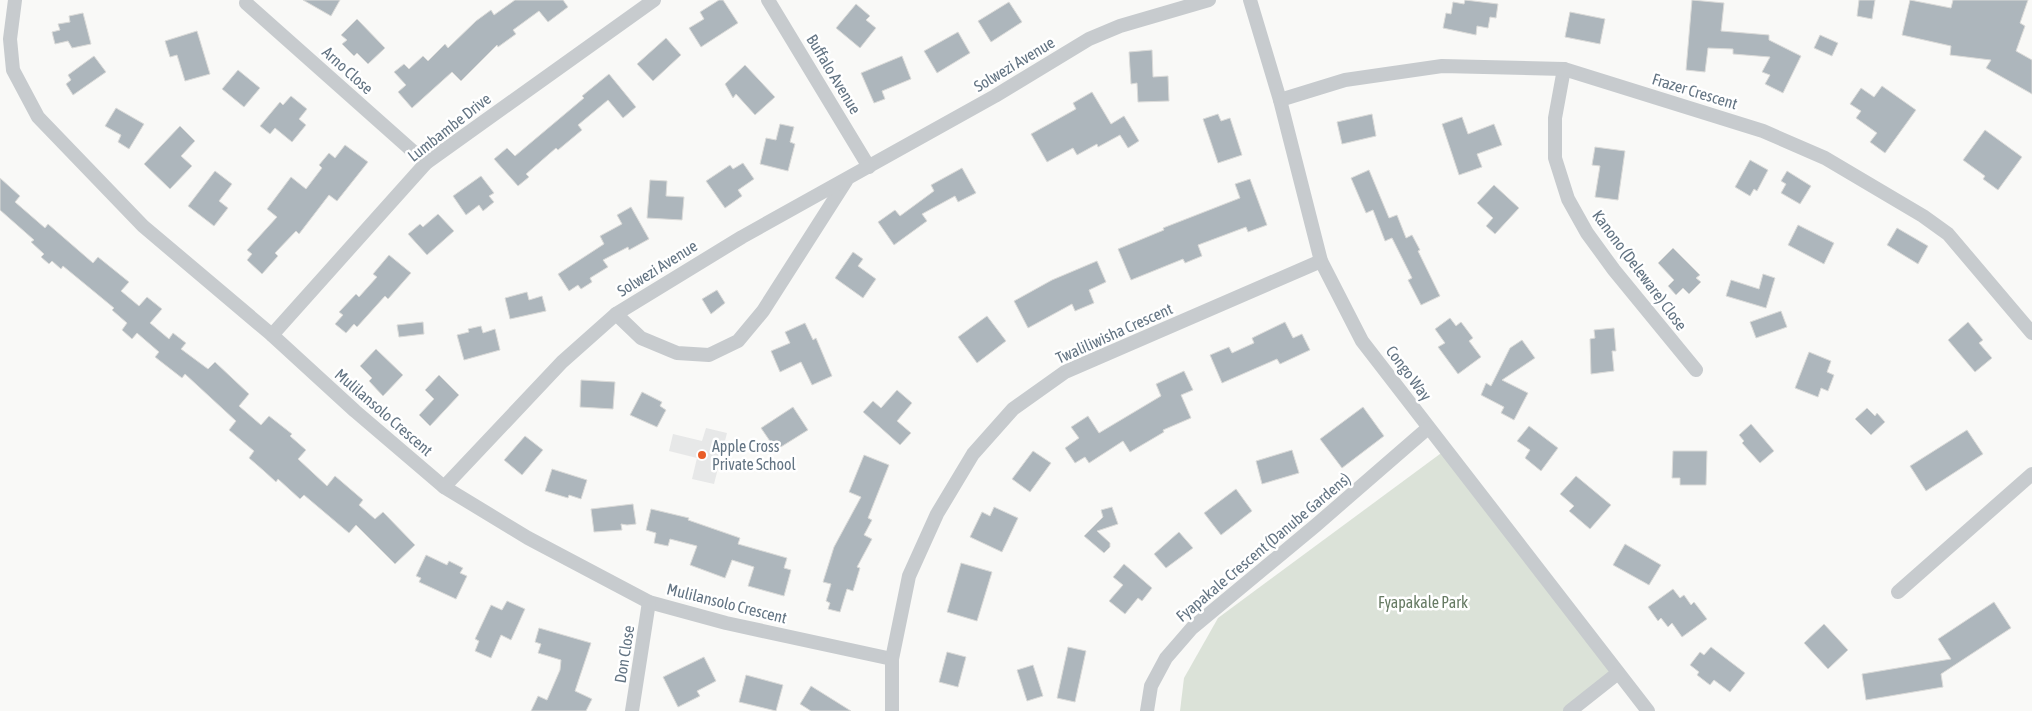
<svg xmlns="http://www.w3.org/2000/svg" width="2032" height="711" font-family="'Asap Condensed',sans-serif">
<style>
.built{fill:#e7e8e8}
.green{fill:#dbe2d8}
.building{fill:#adb6bc;stroke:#dbdbd9}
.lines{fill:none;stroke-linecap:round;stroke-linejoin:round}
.minor{stroke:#c7cbce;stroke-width:14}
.poi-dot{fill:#e95d28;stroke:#fff;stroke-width:2}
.labels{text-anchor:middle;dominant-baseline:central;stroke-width:5;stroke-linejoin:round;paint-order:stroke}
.street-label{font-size:16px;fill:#637483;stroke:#fff}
.poi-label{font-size:16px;fill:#637483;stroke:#fff;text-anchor:start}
.park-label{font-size:16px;fill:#667a63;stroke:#fff}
</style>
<rect width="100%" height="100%" fill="#f9f9f7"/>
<polygon class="built" points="706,428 727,433 714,484 692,479 697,458 669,451 673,434 702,441"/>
<polygon class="green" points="1444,451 1613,673 1563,711 1180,711 1184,678 1218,618"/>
<g class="building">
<polygon points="303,0 340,0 331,16"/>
<polygon points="515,0 563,0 568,7 548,22 539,11 513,30 516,34 498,47 497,45 461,81 452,72 412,108 398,92 406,85 394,72 404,64 409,69 423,56 428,61 445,44 448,48 476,21 491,10 494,15"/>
<polygon points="719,0 723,0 738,23 701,47 689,28 704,19 700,12"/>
<polygon points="1465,0 1498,4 1496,18 1490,17 1488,28 1477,26 1476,35 1443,28 1446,13 1451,14 1453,2 1464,4"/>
<polygon points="1692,0 1724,3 1721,31 1769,35 1769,40 1801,56 1783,93 1765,84 1770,75 1762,72 1770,57 1733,54 1733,49 1708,48 1705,72 1686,70"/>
<polygon points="1859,0 1875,0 1872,19 1857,16"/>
<polygon points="1910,0 1951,8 1953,0 2028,0 2020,23 2025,26 2016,51 2032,60 2032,94 1986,68 1991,60 1950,55 1951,46 1902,35"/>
<polygon points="1009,2 1022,22 991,42 978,21"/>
<polygon points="856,4 870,16 866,20 876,28 860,48 836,28"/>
<polygon points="1570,12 1605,19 1600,44 1565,37"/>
<polygon points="83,13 91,44 72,48 68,41 55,44 52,32 60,30 58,24 70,22 69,16"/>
<polygon points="357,19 385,48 368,64 357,53 354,56 342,44 347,40 341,35"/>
<polygon points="197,31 210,74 185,81 177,55 170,57 165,41"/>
<polygon points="958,32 970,53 937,73 924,51"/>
<polygon points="1820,35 1838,43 1832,56 1814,48"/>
<polygon points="666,38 681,55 653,81 637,64"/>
<polygon points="1152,50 1153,77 1168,76 1169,101 1138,102 1137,83 1131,84 1129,52"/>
<polygon points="94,56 106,72 73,95 66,84 71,80 68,75"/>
<polygon points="902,56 911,79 882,91 885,99 874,103 861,73"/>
<polygon points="745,65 775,97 755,115 736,94 733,98 725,84"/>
<polygon points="238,70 260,88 244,107 222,89"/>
<polygon points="609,74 636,107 623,118 608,100 578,125 582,130 558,150 556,148 526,174 529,177 518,186 494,159 507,148 515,156 584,98 582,96"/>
<polygon points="1882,86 1916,110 1885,153 1870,142 1877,133 1856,118 1861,111 1850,104 1861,88 1874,97"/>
<polygon points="1092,92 1111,124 1124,116 1139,141 1128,148 1120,135 1098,147 1097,144 1077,155 1073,148 1047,162 1031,134 1076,109 1073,103"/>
<polygon points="291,96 307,109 299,119 306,125 292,142 275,128 270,134 260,126 280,102 283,105"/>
<polygon points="116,108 144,124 129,149 118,142 121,135 105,126"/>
<polygon points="1218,114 1221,121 1230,118 1242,155 1218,163 1203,119"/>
<polygon points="1372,114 1376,136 1342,144 1337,122"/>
<polygon points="1462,117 1468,134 1494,124 1502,145 1477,154 1482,167 1459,175 1442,124"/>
<polygon points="780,124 794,127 790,142 795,144 788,171 760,164 766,138 776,140"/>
<polygon points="180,126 195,141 181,156 192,166 170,189 144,164"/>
<polygon points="1985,130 2022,157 1998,190 1983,179 1985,176 1963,160"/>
<polygon points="345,145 368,162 337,201 329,195 299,234 296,231 275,253 278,256 262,274 247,260 252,254 247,250 277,217 267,209 291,177 306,189 322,168 319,165 329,153 335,158"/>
<polygon points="1595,147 1625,151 1618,200 1595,197 1600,166 1592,165"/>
<polygon points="1750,160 1768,170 1757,191 1754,189 1750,196 1735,187"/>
<polygon points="743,163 754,179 738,190 742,196 725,208 706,181 730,165 733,169"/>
<polygon points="962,168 976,193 958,202 955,196 922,214 927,221 894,245 878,222 895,210 900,216 934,191 931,185"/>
<polygon points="1369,170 1389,218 1397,215 1406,238 1412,235 1420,250 1418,251 1440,296 1421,305 1408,280 1412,278 1392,238 1385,241 1373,210 1366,213 1351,178"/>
<polygon points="215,171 232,184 219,201 228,208 214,226 188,206"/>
<polygon points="1787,171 1811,186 1800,204 1781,193 1786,184 1781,181"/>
<polygon points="481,176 494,193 489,196 494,202 483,211 479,205 466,215 453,196"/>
<polygon points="0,178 20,196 15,202 45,228 48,224 93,263 98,257 129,282 121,291 139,306 147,297 162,309 150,323 169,339 173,333 186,343 181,349 208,369 215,362 249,394 239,406 261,425 269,416 292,434 290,436 306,450 298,459 327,486 335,476 363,500 359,505 375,519 383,512 415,545 395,564 356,525 349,533 304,495 300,499 278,479 276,482 264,471 249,458 254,451 229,430 236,421 185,374 182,378 155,357 159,352 137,333 132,339 122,330 127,323 112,310 114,308 63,266 61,269 52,261 49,264 41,257 44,254 31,242 34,240 0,210"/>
<polygon points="1250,179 1267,225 1248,232 1246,227 1198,245 1202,256 1185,263 1183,259 1131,280 1118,249 1164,230 1163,228 1240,198 1235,184"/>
<polygon points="650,180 667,181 666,196 684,197 682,220 647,218"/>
<polygon points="1494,185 1519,208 1495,234 1486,226 1493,218 1477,203"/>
<polygon points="631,207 649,239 629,250 628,247 603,260 608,267 590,278 592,282 581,289 578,285 569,291 558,274 604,244 600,236 622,224 617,215"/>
<polygon points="438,214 454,231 427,255 408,234 420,224 423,227"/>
<polygon points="1798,225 1834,243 1824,264 1788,245"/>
<polygon points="1897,228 1928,246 1918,264 1887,245"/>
<polygon points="1673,248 1700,275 1696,278 1701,282 1689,294 1683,288 1676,295 1668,286 1674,280 1658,263"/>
<polygon points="853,252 863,259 858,266 876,279 863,298 835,278"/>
<polygon points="389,255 411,273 388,299 385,296 357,327 354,324 346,333 335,324 343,315 339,312 356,294 359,297 377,277 373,274"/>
<polygon points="1097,261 1106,282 1089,290 1094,303 1075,311 1072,304 1028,328 1014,301 1052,280"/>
<polygon points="1763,274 1775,278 1766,308 1726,296 1731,280 1759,289"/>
<polygon points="717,290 725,303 711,314 702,299"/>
<polygon points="527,292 529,300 542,296 546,311 510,319 505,298"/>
<polygon points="1781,311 1787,327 1756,338 1750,322"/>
<polygon points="987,316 1006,341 977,363 958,337"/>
<polygon points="1450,318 1456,326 1461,322 1473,338 1469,341 1481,357 1458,374 1438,347 1445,343 1435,329"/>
<polygon points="423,322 424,334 399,337 397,325"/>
<polygon points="1285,322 1293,338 1302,334 1310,350 1280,364 1277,359 1222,383 1210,355 1229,347 1232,353 1254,343 1252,338"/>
<polygon points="1968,322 1983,340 1979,343 1992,358 1975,372 1948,340"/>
<polygon points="805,323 813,340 816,338 832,376 812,385 801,362 780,372 771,351 790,343 785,332"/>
<polygon points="481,326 483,333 495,329 500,350 464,360 457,335 469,332 468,329"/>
<polygon points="1614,328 1616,351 1612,351 1614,371 1591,374 1590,339 1595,338 1594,330"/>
<polygon points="1522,340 1535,358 1502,380 1528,393 1514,420 1501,413 1504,407 1481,395 1486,383 1491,386 1510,348"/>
<polygon points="376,349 403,375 383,396 369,381 372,378 360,366"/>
<polygon points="1809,352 1831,361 1827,372 1834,375 1828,391 1821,388 1818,397 1795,388"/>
<polygon points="1184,371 1193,390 1181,395 1191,418 1163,430 1164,432 1130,452 1123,441 1089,463 1085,457 1075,463 1065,448 1079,438 1071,427 1088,416 1099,433 1161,396 1156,384"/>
<polygon points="439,375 459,395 430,426 419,415 434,399 425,390"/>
<polygon points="581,380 615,382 613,409 580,407"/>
<polygon points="897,390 912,403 897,421 911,433 900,445 863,412 873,401 881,408"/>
<polygon points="642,392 662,402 660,406 666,410 657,427 630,415"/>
<polygon points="793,407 808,430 776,450 761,428"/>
<polygon points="1363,407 1384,436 1342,468 1320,439"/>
<polygon points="1867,408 1875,416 1877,413 1885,422 1871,435 1855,419"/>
<polygon points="1751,424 1774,451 1760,463 1742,443 1744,441 1739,435"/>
<polygon points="1529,426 1558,448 1541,471 1525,458 1530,450 1517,441"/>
<polygon points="1967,430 1983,454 1926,491 1910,466"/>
<polygon points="525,436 543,450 522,475 504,460"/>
<polygon points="1292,450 1299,473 1262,484 1256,461"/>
<polygon points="1033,451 1051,463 1030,492 1012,479"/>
<polygon points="1673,451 1707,451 1706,485 1680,485 1680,478 1672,478"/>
<polygon points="864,455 889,465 868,518 872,520 864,535 872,539 857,567 860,568 853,591 847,589 840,612 828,609 830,603 826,601 831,584 823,582 834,547 861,497 849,492"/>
<polygon points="552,469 587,480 581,499 569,495 568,498 545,491"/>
<polygon points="1576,476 1611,505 1590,529 1569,511 1574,506 1560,494"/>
<polygon points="1236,489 1252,511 1221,535 1204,513"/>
<polygon points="633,504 636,524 627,525 621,524 622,530 594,532 591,509"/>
<polygon points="994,507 1018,518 1002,552 970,537 982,512 990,516"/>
<polygon points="1112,507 1118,524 1097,531 1110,543 1110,547 1104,553 1084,536 1103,517 1101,510"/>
<polygon points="651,509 689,518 688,520 740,538 738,544 787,558 784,568 791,570 784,596 748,586 754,567 732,560 725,578 690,565 697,546 670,539 668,546 654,543 656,533 646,530"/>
<polygon points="1179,532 1193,548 1166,568 1154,554"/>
<polygon points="1625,544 1661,565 1649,585 1613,565"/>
<polygon points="426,555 447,565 449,561 463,568 460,573 467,576 456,599 419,582 421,578 416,576"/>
<polygon points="961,563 992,572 977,621 947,612"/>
<polygon points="1124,564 1152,588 1142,601 1138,598 1125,614 1109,601 1123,585 1113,577"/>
<polygon points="1673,589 1680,598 1684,595 1691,605 1694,602 1707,619 1682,637 1672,623 1668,627 1661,618 1658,621 1648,607"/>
<polygon points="507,601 525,609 511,640 501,635 491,658 475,651 479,641 475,639 491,605 502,610"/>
<polygon points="1994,602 2011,628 1941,674 1943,687 1866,700 1862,674 1951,659 1938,639"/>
<polygon points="1824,624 1848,650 1828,669 1804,643"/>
<polygon points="539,628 591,643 575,691 592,699 586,711 531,711 538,696 547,700 560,670 561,660 538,653 541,644 535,642"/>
<polygon points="1068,647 1086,651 1075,702 1057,698"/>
<polygon points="1711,647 1745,673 1730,692 1714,680 1710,685 1697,675 1699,672 1690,665 1700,652 1704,655"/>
<polygon points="947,652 966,657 958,687 939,682"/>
<polygon points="704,657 716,681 697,691 700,696 678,707 663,677"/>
<polygon points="1033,665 1043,696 1027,701 1017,670"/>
<polygon points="746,675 783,685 776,711 739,702"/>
<polygon points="811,686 851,711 811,711 800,704"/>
</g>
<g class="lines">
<g class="minor">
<polyline points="15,0 10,39 13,70 38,117 143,226 272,335 355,411 444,487 528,538 649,602 726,623 892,659"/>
<polyline points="768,0 869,167"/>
<polyline points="1250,0 1280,100 1321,261 1362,341 1648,711"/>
<polyline points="246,3 426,163"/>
<polyline points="1564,69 1555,118 1555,158 1568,199 1587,233 1614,270 1696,370"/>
<polyline points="1280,100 1345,80 1442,66 1564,69 1763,131 1825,158 1923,216 1948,234 2032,333"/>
<polyline points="616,314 641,338 677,353 709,355 738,341 763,311 846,181"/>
<polyline points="272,335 426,163 654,0"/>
<polyline points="444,487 562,362 616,314 742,237 995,96 1089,39 1120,26 1209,0"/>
<polyline points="1898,592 2032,474"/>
<polyline points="632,711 649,602"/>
<polyline points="892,711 892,659 909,576 937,514 973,454 1013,409 1065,372 1321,261"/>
<polyline points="1147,711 1151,686 1166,658 1192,628 1315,526 1428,428"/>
<polyline points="1570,711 1618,673"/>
</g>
</g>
<circle class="poi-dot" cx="702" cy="455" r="5"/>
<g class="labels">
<g class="street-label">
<text transform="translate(1014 64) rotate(-31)">Solwezi Avenue</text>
<text transform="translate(348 70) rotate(42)">Arno Close</text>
<text transform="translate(834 74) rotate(59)">Buffalo Avenue</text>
<text transform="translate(1695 91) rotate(17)">Frazer Crescent</text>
<text transform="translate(449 127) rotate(-38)">Lumbambe Drive</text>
<text transform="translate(657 268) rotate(-32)">Solwezi Avenue</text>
<text transform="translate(1640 270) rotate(53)">Kanono (Deleware) Close</text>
<text transform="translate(1114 333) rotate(-24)">Twaliliwisha Crescent</text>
<text transform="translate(1409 373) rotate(53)">Congo Way</text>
<text transform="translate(384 412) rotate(41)">Mulilansolo Crescent</text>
<text transform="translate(1263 547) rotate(-40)">Fyapakale Crescent (Danube Gardens)</text>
<text transform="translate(727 603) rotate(14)">Mulilansolo Crescent</text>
<text transform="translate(624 654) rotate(-81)">Don Close</text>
</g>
<g class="poi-label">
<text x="712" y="446">Apple Cross<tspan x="712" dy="18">Private School</tspan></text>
</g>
<g class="park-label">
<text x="1423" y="602">Fyapakale Park</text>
</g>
</g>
</svg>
